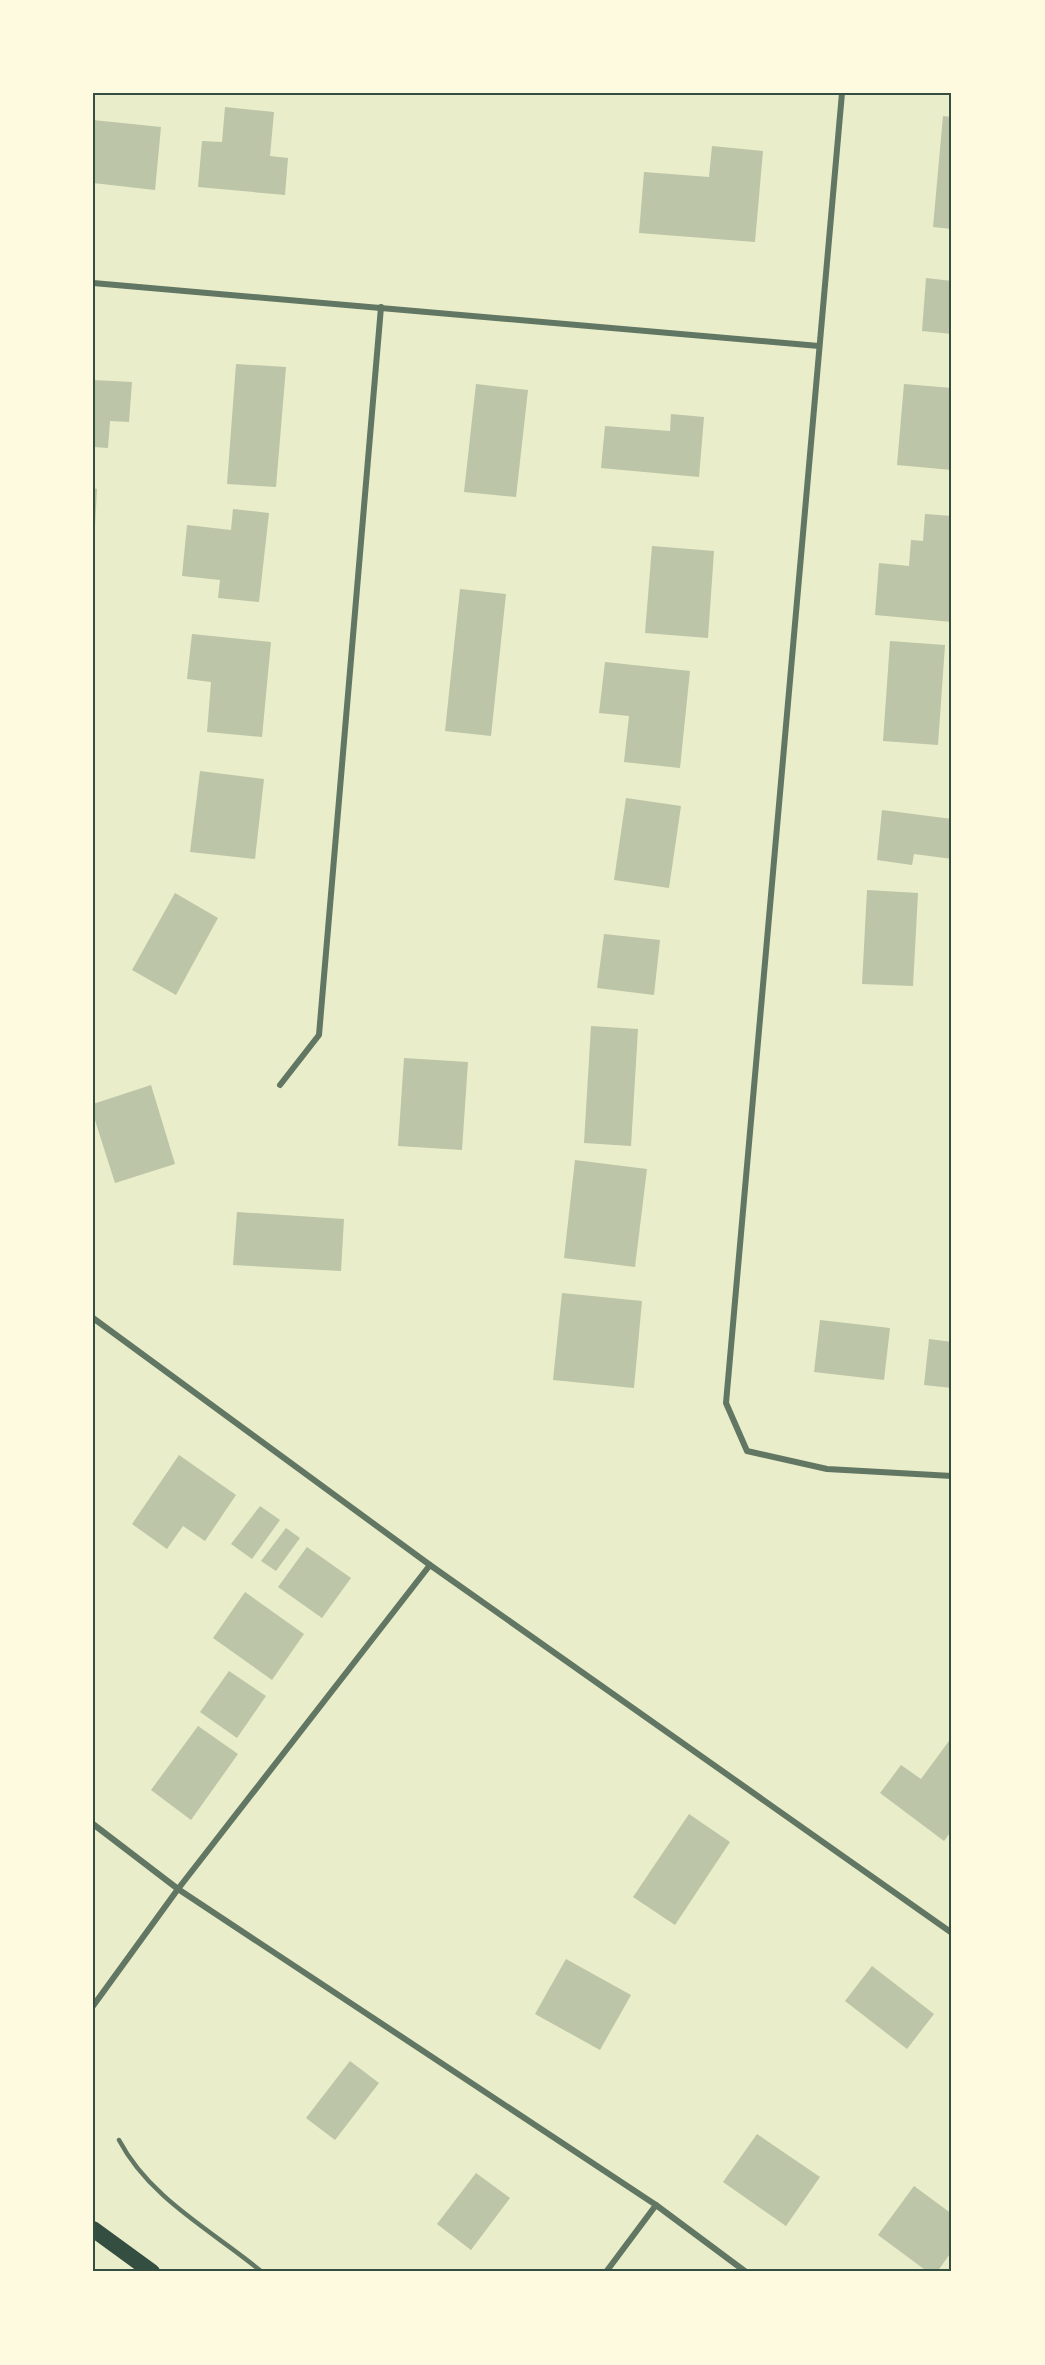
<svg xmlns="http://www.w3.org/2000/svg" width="1045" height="2365" font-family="'Sofia Sans Condensed',sans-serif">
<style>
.building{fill:#bcc5a7}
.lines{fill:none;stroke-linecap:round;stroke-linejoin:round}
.service{stroke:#617663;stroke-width:4.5}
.minor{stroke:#617663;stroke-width:6}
.trunk{stroke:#344e41;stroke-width:16}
.neatline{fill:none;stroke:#344e41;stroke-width:2}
</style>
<rect width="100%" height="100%" fill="#e9edc9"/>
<g class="building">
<polygon points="225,107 274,112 270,156 288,158 285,195 198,187 202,141 222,142"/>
<polygon points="943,116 952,117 952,229 933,227"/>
<polygon points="93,120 161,127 155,190 93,183"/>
<polygon points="712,146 763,151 755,242 639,233 644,172 709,177"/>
<polygon points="926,278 952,281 952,334 922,331"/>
<polygon points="236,364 286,367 276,487 227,484"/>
<polygon points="93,380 132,382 129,422 110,421 108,448 93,447"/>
<polygon points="476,384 528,390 516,497 464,492"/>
<polygon points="904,384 952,388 952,470 897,465"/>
<polygon points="671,414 704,417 699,477 601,468 605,426 670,431"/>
<polygon points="93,488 97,489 95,526 93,526"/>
<polygon points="233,509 269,513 259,602 218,598 220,580 182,576 187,525 231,530"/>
<polygon points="925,514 952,516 952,622 875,615 879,563 909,566 911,540 923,541"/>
<polygon points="652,546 714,551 708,638 645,633"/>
<polygon points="460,589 506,594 491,736 445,731"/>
<polygon points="192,634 271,642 262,737 207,732 211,682 187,679"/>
<polygon points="890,641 945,645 938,745 883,741"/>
<polygon points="605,662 690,671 680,768 624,762 629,716 599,713"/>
<polygon points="200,771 264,779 255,859 190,852"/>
<polygon points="626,798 681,806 669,888 614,880"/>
<polygon points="882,810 952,819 952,859 914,854 912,865 877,860"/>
<polygon points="867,890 918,893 913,986 862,984"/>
<polygon points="175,893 218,918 176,995 132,970"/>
<polygon points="604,934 660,940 654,995 597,988"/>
<polygon points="591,1026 638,1029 631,1146 584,1143"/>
<polygon points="404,1058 468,1062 462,1150 398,1146"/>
<polygon points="151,1085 175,1164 115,1183 93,1114 93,1104"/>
<polygon points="575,1160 647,1169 635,1267 564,1258"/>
<polygon points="237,1212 344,1219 341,1271 233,1265"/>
<polygon points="562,1293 642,1301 634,1388 553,1380"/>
<polygon points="820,1320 890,1328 884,1380 814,1372"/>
<polygon points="929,1339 952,1342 952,1388 924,1385"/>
<polygon points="179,1455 236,1495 205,1541 183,1526 167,1549 132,1524"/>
<polygon points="260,1506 280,1520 252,1559 231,1544"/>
<polygon points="286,1528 300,1538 276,1571 261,1561"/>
<polygon points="307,1547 351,1578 322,1618 278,1587"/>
<polygon points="245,1592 304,1634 272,1680 213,1638"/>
<polygon points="229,1671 266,1696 237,1738 200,1712"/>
<polygon points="198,1726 238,1754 191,1820 151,1790"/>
<polygon points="949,1741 952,1743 952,1830 944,1841 880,1793 901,1765 921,1779"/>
<polygon points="689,1814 730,1842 675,1925 633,1897"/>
<polygon points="566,1959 631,1995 600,2050 535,2014"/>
<polygon points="872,1966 934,2014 907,2049 845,2001"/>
<polygon points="350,2061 379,2083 335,2140 306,2118"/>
<polygon points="757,2134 820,2177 786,2226 723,2182"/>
<polygon points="476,2173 510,2198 471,2250 437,2224"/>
<polygon points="914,2186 952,2214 952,2251 937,2272 928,2272 878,2235"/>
</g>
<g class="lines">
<path class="service" d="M 119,2140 C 150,2199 213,2231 262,2272"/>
<g class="minor">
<polyline points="842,93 726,1403 747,1451 827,1469 952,1476"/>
<polyline points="93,283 819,346"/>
<polyline points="280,1085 319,1035 381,307"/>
<polyline points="93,1318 430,1565 952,1933"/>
<polyline points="93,1824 178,1889 656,2205 746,2272"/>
<polyline points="93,2006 178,1889 430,1565"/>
<polyline points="606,2272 656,2205"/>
</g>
<polyline class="trunk" points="93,2229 152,2272"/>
</g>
<rect width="1045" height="2365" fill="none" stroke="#fefae0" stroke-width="189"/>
<rect x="94" y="94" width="856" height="2176" class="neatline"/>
</svg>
